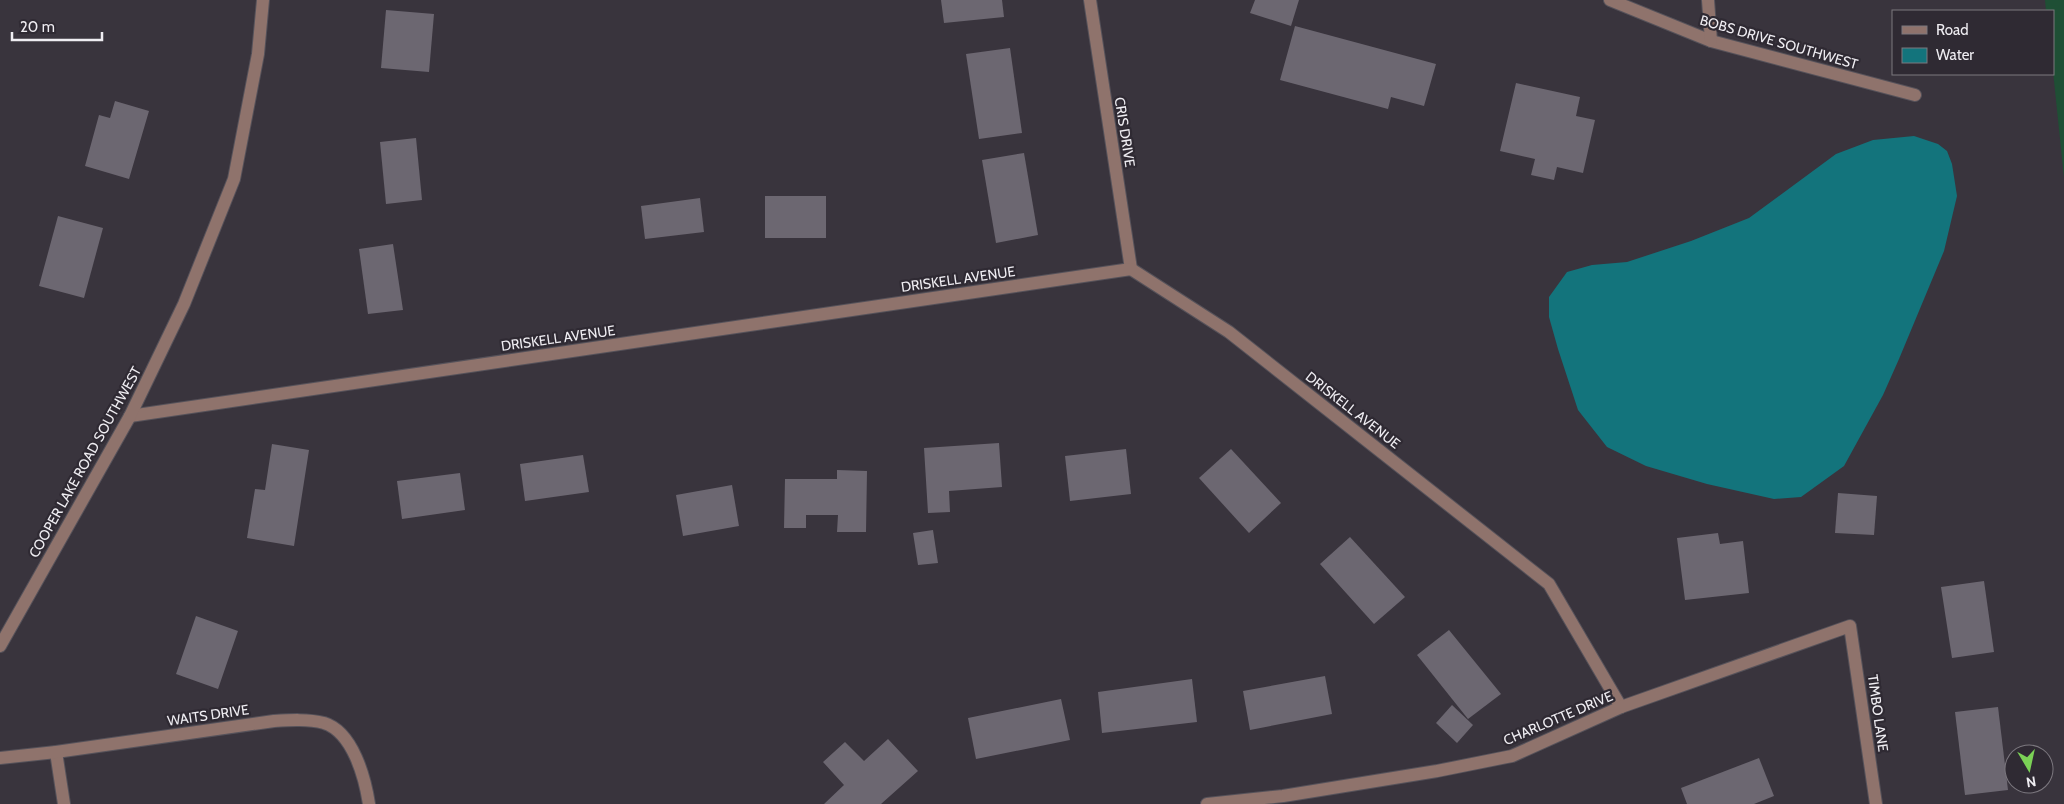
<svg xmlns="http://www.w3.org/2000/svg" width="2064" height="804" font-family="Cabin,sans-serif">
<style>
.green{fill:#1f4f35}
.water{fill:#13747c}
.building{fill:#6c6771}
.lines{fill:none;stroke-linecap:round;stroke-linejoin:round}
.minor-casing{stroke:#56525a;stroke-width:14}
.minor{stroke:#8f736c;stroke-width:12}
.labels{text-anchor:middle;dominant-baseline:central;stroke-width:4.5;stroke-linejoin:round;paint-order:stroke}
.street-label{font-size:14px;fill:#efedf2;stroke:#2f2a33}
</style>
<rect width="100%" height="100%" fill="#39343d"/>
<polygon class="green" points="2045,0 2064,0 2064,178 2053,71 2053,11 2046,11"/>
<polygon class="water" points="1914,136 1938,144 1947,151 1952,164 1957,196 1944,251 1899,359 1883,395 1844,466 1801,497 1774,499 1707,484 1646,466 1607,447 1578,410 1558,349 1549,317 1549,297 1567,272 1592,265 1627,262 1691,241 1749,218 1836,154 1873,140"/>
<g class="building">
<polygon points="941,0 1002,0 1004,17 944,23"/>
<polygon points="1255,0 1299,0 1291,26 1250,13"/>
<polygon points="386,10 434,14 429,72 381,68"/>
<polygon points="1295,26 1436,64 1424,106 1391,97 1388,109 1280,80"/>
<polygon points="1010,48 1022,133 979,139 966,54"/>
<polygon points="1516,83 1580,97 1576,116 1595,120 1583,173 1557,167 1554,180 1531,175 1535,159 1500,151"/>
<polygon points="115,101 149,111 129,179 85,166 99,115 110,118"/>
<polygon points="416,138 422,200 386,204 380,142"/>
<polygon points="1024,153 1038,235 996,243 982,160"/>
<rect x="765" y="196" width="61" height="42"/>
<polygon points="700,198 704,232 645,239 641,206"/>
<polygon points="58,216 103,228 84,298 39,286"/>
<polygon points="393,244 403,310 368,314 359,249"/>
<polygon points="999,443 1002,487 949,491 950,512 928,513 924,448"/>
<polygon points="272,444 309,450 294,546 247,538 255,489 265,490"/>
<polygon points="1126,449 1131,494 1070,501 1065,456"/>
<polygon points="1231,449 1281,503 1249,533 1199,478"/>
<polygon points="583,455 589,492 525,501 520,464"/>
<polygon points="837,470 867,471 866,532 837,532 838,515 806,515 806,528 784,528 785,479 837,479"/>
<polygon points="460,473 465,510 402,519 397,481"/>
<polygon points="732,485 739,526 683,536 676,495"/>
<polygon points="1838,493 1877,496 1874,535 1835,533"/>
<polygon points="933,530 938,563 918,565 913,533"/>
<polygon points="1718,533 1720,544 1743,541 1749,593 1685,600 1677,538"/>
<polygon points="1350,537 1405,597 1374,624 1320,564"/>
<polygon points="1984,581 1994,652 1952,658 1941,587"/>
<polygon points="196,616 238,631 218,689 176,674"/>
<polygon points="1449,630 1501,694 1468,719 1417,655"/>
<polygon points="1325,676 1332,714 1250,730 1243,691"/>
<polygon points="1192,679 1197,722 1102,733 1098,692"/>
<polygon points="1061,699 1070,740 976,759 968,718"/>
<polygon points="1452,705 1473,725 1457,743 1436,723"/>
<polygon points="1998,707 2008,790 1965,795 1955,712"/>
<polygon points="888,739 918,771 881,804 824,804 844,785 823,762 845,742 864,761"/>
<polygon points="1759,758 1774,796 1754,804 1687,804 1681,788"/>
</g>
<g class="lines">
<g class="minor-casing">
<g id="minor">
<polyline points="1090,0 1131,269"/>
<polyline points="1610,0 1711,41 1915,95"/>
<polyline points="1708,0 1711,41"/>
<polyline points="130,416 1131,269 1229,332 1549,584 1621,707"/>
<polyline points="0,646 130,416 184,304 234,179 258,54 263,0"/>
<polyline points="56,752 64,804"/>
<path d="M 0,758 L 56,752 L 274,721 C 291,720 308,719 324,723 C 353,732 365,778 369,804"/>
<polyline points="1207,804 1283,796 1437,771 1512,756 1621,707 1850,626 1876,804"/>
</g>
</g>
<use href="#minor" class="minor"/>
</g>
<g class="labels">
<g class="street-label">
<text transform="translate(1779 42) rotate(16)">BOBS DRIVE SOUTHWEST</text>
<text transform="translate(1125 132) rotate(81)">CRIS DRIVE</text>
<text transform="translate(958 279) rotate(-8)">DRISKELL AVENUE</text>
<text transform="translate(558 338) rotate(-8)">DRISKELL AVENUE</text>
<text transform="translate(1353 410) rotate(38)">DRISKELL AVENUE</text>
<text transform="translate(85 462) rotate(-61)">COOPER LAKE ROAD SOUTHWEST</text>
<text transform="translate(1878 713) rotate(82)">TIMBO LANE</text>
<text transform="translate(208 715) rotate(-8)">WAITS DRIVE</text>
<text transform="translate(1558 718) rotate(-23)">CHARLOTTE DRIVE</text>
</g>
</g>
<rect x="1892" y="10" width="162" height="65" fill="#2f2a33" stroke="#7c787f"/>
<rect x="1902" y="26" width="25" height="8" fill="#8f736c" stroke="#7c787f"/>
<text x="1936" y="35" font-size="15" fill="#efedf2">Road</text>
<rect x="1902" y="48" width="25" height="15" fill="#13747c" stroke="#7c787f"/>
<text x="1936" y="60" font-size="15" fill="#efedf2">Water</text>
<g transform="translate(2029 769) rotate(171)"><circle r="24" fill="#2f2a33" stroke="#7c787f"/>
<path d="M0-4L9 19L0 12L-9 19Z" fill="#7bd156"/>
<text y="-8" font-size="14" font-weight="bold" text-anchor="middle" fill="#efedf2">N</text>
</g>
<path d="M12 32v8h90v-8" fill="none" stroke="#efedf2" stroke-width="2.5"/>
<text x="20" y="32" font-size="15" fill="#efedf2" stroke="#2f2a33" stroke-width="4" paint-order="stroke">20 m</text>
</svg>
